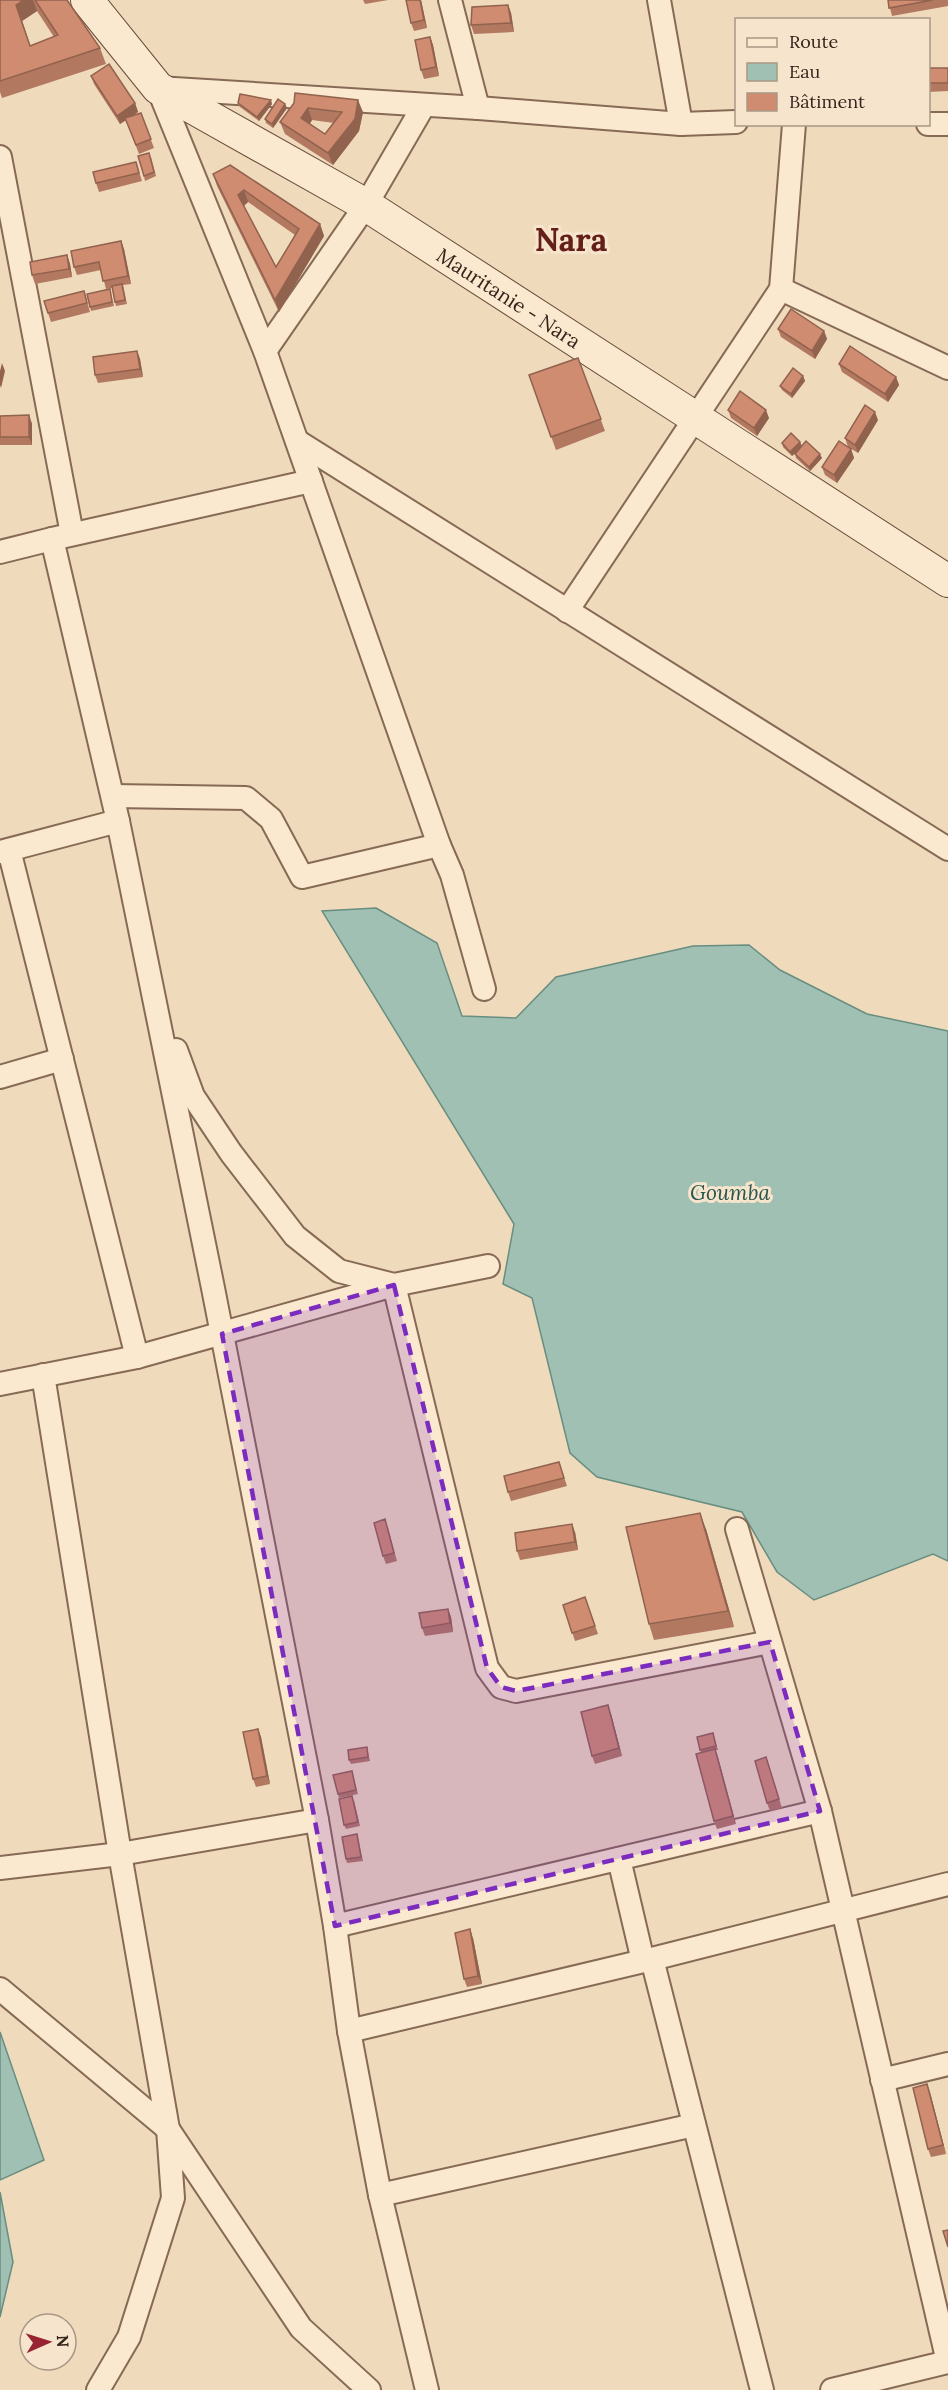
<svg xmlns="http://www.w3.org/2000/svg" width="948" height="2390" font-family="Lora,serif">
<style>
.water{fill:#a0c0b3;stroke:#688e80;stroke-width:1.5}
.lines{fill:none;stroke-linecap:round;stroke-linejoin:round}
.street-casing{stroke:#876a55;stroke-width:26}
.secondary-casing{stroke:#694b39;stroke-width:34}
.street{stroke:#fae8cf;stroke-width:22}
.secondary{stroke:#fae8cf;stroke-width:32}
.wall{fill:#b27860;fill-rule:evenodd}
.shaded-wall{fill:#91624e}
.building{fill:#cf8c70;stroke:#91624e;stroke-width:1.5;fill-rule:evenodd}
.marked{fill:#7b2cbf;fill-opacity:0.2;stroke:#7b2cbf;stroke-width:4.5;stroke-dasharray:12 8;stroke-linejoin:round}
.labels{text-anchor:middle;dominant-baseline:central;stroke-width:6;stroke-linejoin:round;paint-order:stroke}
.street-label{font-size:20px;fill:#36241b;stroke:#f6e5cc}
.water-label{font-size:21px;font-style:italic;fill:#29564e;stroke:#f6e5cc}
.town-label{font-size:32px;font-weight:bold;fill:#641f18;stroke:#f6e5cc}
</style>
<rect width="100%" height="100%" fill="#efdabc"/>
<g class="water">
<polygon points="376,908 437,943 462,1016 516,1018 556,977 693,946 749,945 780,970 867,1014 948,1031 948,1561 933,1554 814,1600 777,1572 742,1512 597,1477 570,1453 532,1298 503,1284 514,1224 322,911"/>
<polygon points="0,2032 44,2160 0,2180"/>
<polygon points="0,2192 13,2262 0,2317"/>
</g>
<g class="lines">
<g class="street-casing">
<g id="street">
<polyline points="450,0 478,108"/>
<polyline points="659,0 681,124"/>
<polyline points="928,124 948,124"/>
<polyline points="0,157 72,534"/>
<polyline points="781,289 948,368"/>
<polyline points="265,351 366,205 424,105"/>
<polyline points="297,441 948,849"/>
<polyline points="52,539 118,821 213,1288 317,1820 335,1926 349,2031 380,2195 427,2390"/>
<polyline points="0,552 52,539 311,481"/>
<polyline points="567,611 781,289 794,124"/>
<polyline points="113,796 246,798 271,819 302,877 439,845"/>
<polyline points="9,850 137,1357"/>
<polyline points="0,852 118,821"/>
<polyline points="484,989 452,875 439,845 265,351 158,88 478,108 681,124 736,122"/>
<polyline points="176,1050 193,1096 231,1153 295,1236 339,1271 394,1285 487,1668 501,1687 516,1691 770,1642"/>
<polyline points="0,1077 62,1059"/>
<polyline points="43,1375 120,1854 168,2129 173,2198 129,2337 98,2390"/>
<polyline points="0,1384 137,1357 394,1285 488,1266"/>
<polyline points="737,1529 820,1811 948,2362"/>
<polyline points="619,1859 643,1961"/>
<polyline points="0,1868 120,1854 317,1820"/>
<polyline points="335,1926 820,1811"/>
<polyline points="652,1959 762,2390"/>
<polyline points="0,1989 168,2129 301,2328 369,2390"/>
<polyline points="349,2031 652,1959 948,1884"/>
<polyline points="882,2080 948,2064"/>
<polyline points="380,2195 694,2125"/>
<polyline points="832,2390 948,2362"/>
</g>
</g>
<g class="secondary-casing">
<g id="secondary">
<path id="s1" d="M 87,0 L 158,88 L 366,205 L 948,581"/>
</g>
</g>
<use href="#street" class="street"/>
<use href="#secondary" class="secondary"/>
</g>
<g class="wall">
<path d="M 0,0 L 67,0 L 100,48 L 106,64 L 2,98 L 0,92 ZM 37,11 L 54,37 L 30,46 L 22,21 Z"/>
<polygon points="363,0 388,0 365,4"/>
<polygon points="421,0 427,28 414,31 411,23"/>
<polygon points="888,0 948,0 948,6 892,16"/>
<polygon points="508,5 511,13 514,32 474,34 471,25"/>
<polygon points="430,37 433,45 439,76 424,79 421,70"/>
<polygon points="928,68 948,68 948,91 928,92"/>
<polygon points="91,76 135,103 138,112 132,116 141,113 154,148 139,154 126,120 120,124 94,84"/>
<polygon points="238,103 272,104 259,121 240,107"/>
<path d="M 294,103 L 363,112 L 359,131 L 333,165 L 285,134 L 280,122 ZM 312,120 L 334,123 L 325,134 L 310,124 Z"/>
<polygon points="285,104 287,108 273,128 266,123 265,119"/>
<polygon points="151,157 156,176 145,181 144,176"/>
<polygon points="136,162 142,181 99,192 96,183"/>
<path d="M 213,174 L 320,224 L 324,236 L 279,312 L 217,186 ZM 248,202 L 295,235 L 276,267 L 244,206 Z"/>
<polygon points="121,241 124,249 131,284 123,285 127,304 116,306 112,288 106,289 101,270 77,275 74,267"/>
<polygon points="67,255 70,264 72,277 35,284 32,275"/>
<polygon points="110,289 114,306 91,311 90,307"/>
<polygon points="84,291 90,312 51,322 48,313"/>
<polygon points="778,329 824,331 827,339 815,359 781,337"/>
<polygon points="137,351 140,359 143,377 98,383 95,375"/>
<polygon points="578,358 605,431 556,450 529,375"/>
<polygon points="839,364 896,377 899,385 888,402 842,372"/>
<polygon points="803,376 805,381 792,398 782,390 780,386"/>
<polygon points="728,410 769,418 757,436 731,418"/>
<polygon points="29,415 32,424 32,445 0,445 0,416"/>
<polygon points="878,420 858,453 848,447 845,438"/>
<polygon points="800,442 802,446 822,458 810,471 796,458 795,454 801,447 792,456 783,447 782,443"/>
<polygon points="851,449 854,458 837,483 825,475 822,467"/>
<polygon points="559,1462 567,1486 511,1501 508,1492"/>
<polygon points="388,1528 397,1561 386,1564 383,1556"/>
<polygon points="706,1529 734,1627 654,1640 649,1624"/>
<polygon points="575,1532 578,1550 520,1560 517,1551"/>
<polygon points="585,1597 598,1634 575,1641 563,1605"/>
<polygon points="448,1609 451,1617 453,1632 425,1636 422,1628"/>
<polygon points="611,1714 622,1756 595,1764 592,1756"/>
<polygon points="258,1729 261,1737 270,1784 256,1787 253,1779"/>
<polygon points="713,1733 718,1750 715,1750 736,1824 717,1829 714,1821 701,1753 697,1737"/>
<polygon points="367,1747 370,1761 351,1764 349,1760"/>
<polygon points="769,1766 782,1808 770,1811 767,1803"/>
<polygon points="353,1775 358,1794 339,1798 338,1794"/>
<polygon points="354,1800 360,1826 346,1829 344,1825"/>
<polygon points="358,1838 363,1861 347,1863 346,1859"/>
<polygon points="473,1938 482,1984 467,1987 464,1979"/>
<polygon points="927,2084 946,2154 931,2157 928,2149"/>
</g>
<g class="shaded-wall">
<polygon points="24,0 33,0 37,11 22,21 36,62 16,5"/>
<polygon points="420,0 421,0 427,28 424,20"/>
<polygon points="508,5 511,13 514,32 511,23"/>
<polygon points="430,37 433,45 439,76 436,67"/>
<polygon points="271,100 272,104 259,121 257,117"/>
<polygon points="358,100 363,112 359,131 333,165 328,153"/>
<polygon points="135,103 138,112 120,124 117,116"/>
<polygon points="285,104 287,108 273,128 272,124"/>
<polygon points="308,108 312,120 305,130 301,118"/>
<polygon points="244,190 248,202 242,207 238,195"/>
<polygon points="320,224 324,236 279,312 275,300"/>
<polygon points="121,241 124,249 131,284 128,276"/>
<polygon points="67,255 70,264 72,277 69,269"/>
<polygon points="824,331 827,339 815,359 812,351"/>
<polygon points="137,351 140,359 143,377 140,369"/>
<polygon points="2,363 5,371 1,388 0,385 0,371"/>
<polygon points="803,376 805,381 792,398 791,394"/>
<polygon points="896,377 899,385 888,402 885,394"/>
<polygon points="766,410 769,418 757,436 754,428"/>
<polygon points="875,412 878,420 858,453 855,445"/>
<polygon points="29,415 32,424 32,445 29,437"/>
<polygon points="800,442 802,447 792,456 790,452"/>
<polygon points="851,449 854,458 837,483 834,475"/>
<polygon points="820,454 822,458 810,471 809,467"/>
<polygon points="700,1513 706,1529 734,1627 728,1611"/>
<polygon points="572,1524 575,1532 578,1550 575,1542"/>
<polygon points="448,1609 451,1617 453,1632 450,1623"/>
<polygon points="608,1705 611,1714 622,1756 619,1748"/>
<polygon points="258,1729 261,1737 270,1784 267,1776"/>
<polygon points="715,1749 718,1757 736,1824 733,1816"/>
<polygon points="470,1929 473,1938 482,1984 478,1976"/>
<polygon points="927,2084 930,2092 946,2154 943,2145"/>
</g>
<g class="building">
<polygon points="0,0 24,0 16,5 30,46 58,35 35,0 67,0 100,48 0,81"/>
<polygon points="406,0 420,0 424,20 411,23"/>
<polygon points="888,0 933,0 889,8"/>
<polygon points="508,5 511,23 471,25 472,7"/>
<polygon points="430,37 436,67 421,70 415,40"/>
<polygon points="109,64 135,103 117,116 91,76"/>
<rect x="928" y="68" width="20" height="15"/>
<path d="M 295,93 L 358,100 L 355,119 L 328,153 L 280,122 L 294,103 ZM 308,108 L 342,112 L 325,134 L 301,118 Z"/>
<polygon points="240,94 271,100 257,117 238,103"/>
<polygon points="278,99 285,104 272,124 265,119"/>
<polygon points="141,113 151,139 136,145 125,118"/>
<polygon points="149,153 154,172 144,176 138,156"/>
<polygon points="136,162 139,173 96,183 93,172"/>
<path d="M 230,165 L 320,224 L 275,300 L 213,174 ZM 244,190 L 299,229 L 276,267 L 238,195 Z"/>
<polygon points="121,241 128,276 103,281 99,262 74,267 71,251"/>
<polygon points="67,255 69,269 32,275 30,262"/>
<polygon points="122,284 125,300 115,302 112,286"/>
<polygon points="110,289 112,302 90,307 87,294"/>
<polygon points="84,291 87,303 48,313 44,301"/>
<polygon points="791,309 824,331 812,351 778,329"/>
<polygon points="850,346 896,377 885,394 839,364"/>
<polygon points="137,351 140,369 95,375 93,357"/>
<polygon points="578,358 601,419 551,437 529,375"/>
<polygon points="793,368 803,376 791,394 780,386"/>
<polygon points="740,391 766,410 754,428 728,410"/>
<polygon points="865,405 875,412 855,445 845,438"/>
<polygon points="29,415 29,437 0,437 0,416"/>
<polygon points="791,433 800,442 790,452 782,443"/>
<polygon points="806,441 820,454 809,467 795,454"/>
<polygon points="839,441 851,449 834,475 822,467"/>
<polygon points="559,1462 564,1478 508,1492 504,1476"/>
<polygon points="700,1513 728,1611 649,1624 626,1527"/>
<polygon points="385,1519 394,1553 383,1556 374,1523"/>
<polygon points="572,1524 575,1542 517,1551 515,1533"/>
<polygon points="585,1597 595,1626 572,1633 563,1605"/>
<polygon points="448,1609 450,1623 422,1628 419,1613"/>
<polygon points="608,1705 619,1748 592,1756 581,1712"/>
<polygon points="258,1729 267,1776 253,1779 243,1732"/>
<polygon points="713,1733 716,1746 700,1750 697,1737"/>
<polygon points="367,1747 368,1757 349,1760 348,1750"/>
<polygon points="715,1749 733,1816 714,1821 696,1754"/>
<polygon points="766,1757 779,1799 767,1803 755,1761"/>
<polygon points="352,1771 356,1790 338,1794 333,1775"/>
<polygon points="352,1796 358,1822 344,1825 339,1799"/>
<polygon points="357,1834 361,1857 346,1859 342,1837"/>
<polygon points="470,1929 478,1976 464,1979 455,1933"/>
<polygon points="927,2084 943,2145 928,2149 913,2088"/>
<polygon points="948,2230 948,2247 943,2231"/>
</g>
<path class="marked" d="M 394,1285 L 487,1668 L 501,1687 L 516,1691 L 770,1642 L 820,1811 L 335,1926 L 222,1334 Z"/>
<g class="labels">
<g class="street-label">
<text stroke="none"><textPath href="#s1" startOffset="522">Mauritanie - Nara</textPath></text>
</g>
<g class="water-label">
<text x="730" y="1192">Goumba</text>
</g>
<g class="town-label">
<text x="571" y="239">Nara</text>
</g>
</g>
<rect x="735" y="18" width="195" height="108" fill="#f6e5cc" stroke="#a99885" stroke-width="1.5"/>
<rect x="747" y="38" width="30" height="9" fill="#fae8cf" stroke="#a99885" stroke-width="1.5"/>
<text x="789" y="48" font-size="18" fill="#36241b">Route</text>
<rect x="747" y="63" width="30" height="18" fill="#a0c0b3" stroke="#a99885" stroke-width="1.5"/>
<text x="789" y="78" font-size="18" fill="#36241b">Eau</text>
<rect x="747" y="93" width="30" height="18" fill="#cf8c70" stroke="#a99885" stroke-width="1.5"/>
<text x="789" y="108" font-size="18" fill="#36241b">Bâtiment</text>
<g transform="translate(48 2342) rotate(87)"><circle r="28" fill="#f6e5cc" stroke="#a99885" stroke-width="1.5"/>
<path d="M0-4.5L10 22L0 15L-10 22Z" fill="#982332"/>
<text y="-9" font-size="16" font-weight="bold" text-anchor="middle" fill="#36241b">N</text>
</g>
</svg>
